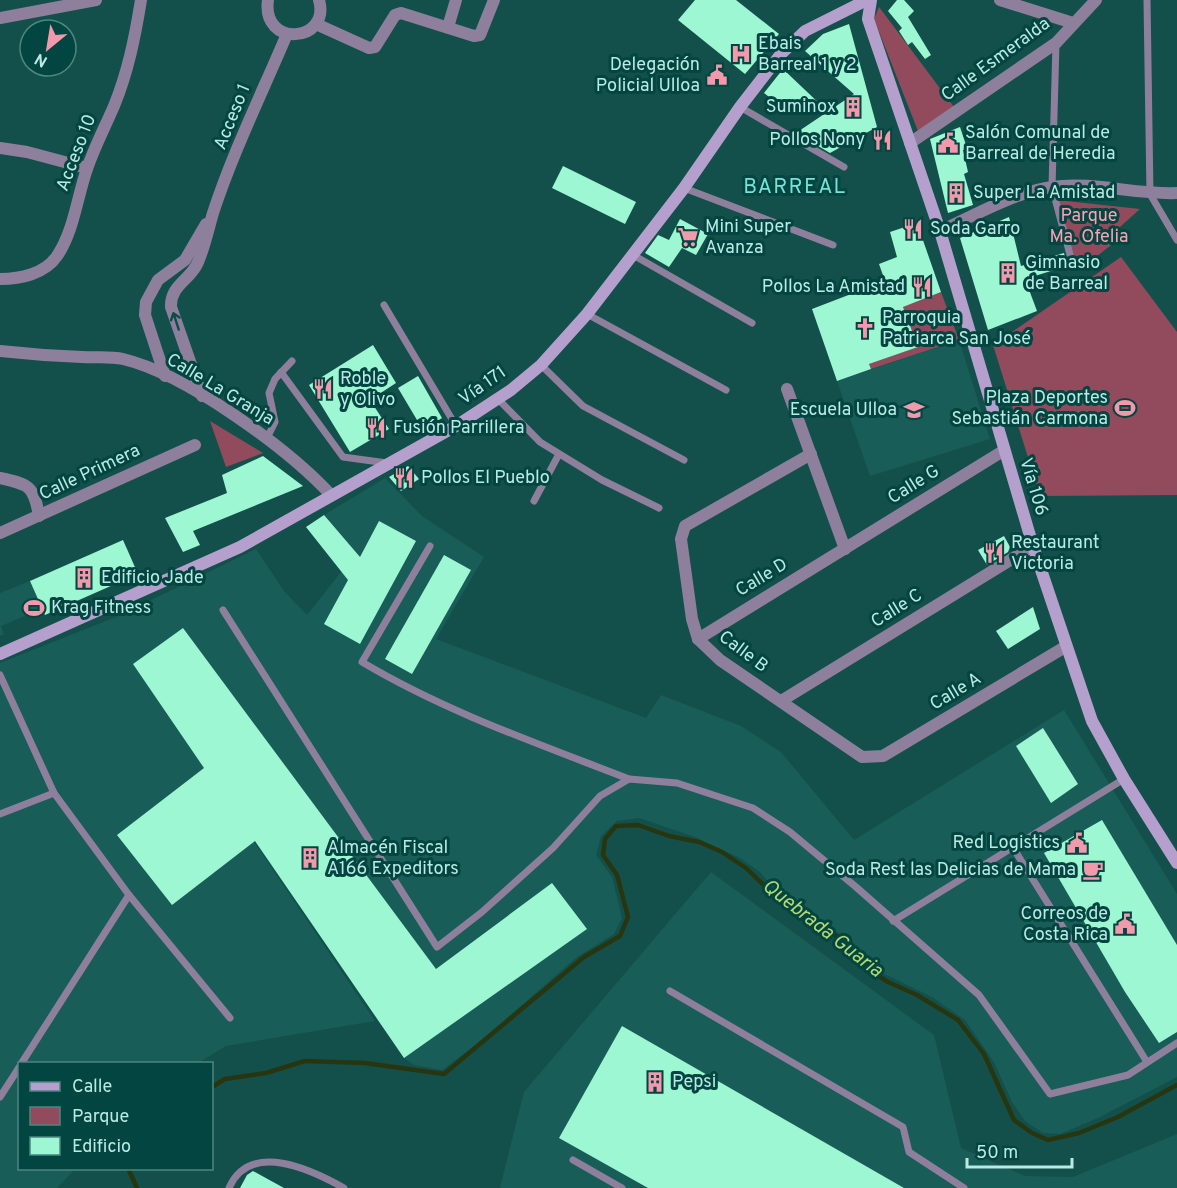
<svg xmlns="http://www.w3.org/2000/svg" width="1177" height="1188" font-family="Overpass,sans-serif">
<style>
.built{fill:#185d57}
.green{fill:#924b5c}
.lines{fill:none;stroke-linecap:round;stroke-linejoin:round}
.stream{stroke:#28360f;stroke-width:4.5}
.building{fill:#9df7d2}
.lane{stroke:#8e809d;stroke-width:7}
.street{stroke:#8e809d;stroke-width:12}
.secondary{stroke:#b5a0cd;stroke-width:12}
.oneway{stroke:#114b49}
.labels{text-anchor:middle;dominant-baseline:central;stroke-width:6;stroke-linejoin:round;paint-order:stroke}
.poi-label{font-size:18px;fill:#baeae4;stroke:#034540;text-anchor:start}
.street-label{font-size:18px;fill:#baeae4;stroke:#034540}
.park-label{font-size:18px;fill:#fca2b5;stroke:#034540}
.water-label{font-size:20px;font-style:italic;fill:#b2d973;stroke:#034540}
.quarter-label{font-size:21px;letter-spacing:1.5px;fill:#77e2d6;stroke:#034540}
</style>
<rect width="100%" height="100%" fill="#14504b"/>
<g class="built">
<polygon points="959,340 990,439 870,476 837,381"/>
<polygon points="385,478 422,516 484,557 436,639 646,718 661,695 741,726 781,752 854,840 1064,710 1177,894 1177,1077 1098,1118 1060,1134 1043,1133 1025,1121 1012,1102 994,1062 965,1020 932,997 870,967 847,939 776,891 760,872 740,858 695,837 639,818 617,821 601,836 596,855 612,877 622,918 614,934 577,957 478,1043 442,1070 414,1065 404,1058 211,778 375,1021 226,1046 198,1063 20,1064 20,1168 75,1169 57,1188 0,1188 0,663 116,617 256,549 284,591 307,615 356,553 324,515"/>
<polygon points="30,581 45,614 35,618 32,613 1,626 4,634 0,636 0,593"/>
<polygon points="711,872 934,1035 961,1148 1025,1176 1073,1177 1177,1134 1177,1188 500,1188 524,1092"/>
</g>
<g class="green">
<polygon points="879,7 954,107 918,131 874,19"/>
<polygon points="1057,200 1140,209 1111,235 1115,242 1092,260 1075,267"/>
<polygon points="1121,257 1177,332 1177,495 1040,496 993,345"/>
<polygon points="941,292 959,340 871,369 869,364 918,347 903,307"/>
<polygon points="210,421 263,453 226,467"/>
</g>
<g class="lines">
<g class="stream">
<polyline points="212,1087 225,1079 266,1073 305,1061 365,1063 444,1074 584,957 620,936 628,917 617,875 603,855 605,839 616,826 638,825 669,836 699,842 722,852 746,868 773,894 841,939 863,966 888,982 917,995 958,1020 984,1054 1014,1120 1032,1133 1048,1140 1079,1133 1118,1117 1177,1085"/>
<polyline points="128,1168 137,1188"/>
</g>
</g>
<g class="building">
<polygon points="695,0 736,0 779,34 745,74 678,20"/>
<polygon points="897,0 904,0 914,11 908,17 931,55 925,59 912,42 908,45 899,31 902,28 888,11"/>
<polygon points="849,24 877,127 830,153 796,133 854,94 805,51 823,34"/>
<polygon points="783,69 823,107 817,114 800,99 790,113 764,93"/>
<polygon points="960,127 967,148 963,150 968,172 964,174 973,205 948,213 930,139"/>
<polygon points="563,166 636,202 625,224 552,188"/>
<polygon points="1009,217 1021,266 1064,253 1067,266 1025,279 1037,311 988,330 960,238"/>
<polygon points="680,219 708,234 696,255 682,248 669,267 645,253 658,235 669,240"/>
<polygon points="917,223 941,292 903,307 918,347 869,364 871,369 837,381 812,309 885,281 879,264 897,257 890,232"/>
<polygon points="373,345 396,383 370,400 389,429 350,452 309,385"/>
<polygon points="418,376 442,418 426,428 420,418 417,420 398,388"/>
<polygon points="263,456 303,486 193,531 200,545 183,552 165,518 227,493 222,475"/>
<polygon points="408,466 419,479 401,491 389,477"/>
<polygon points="324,515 360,557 379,521 416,541 360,644 324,624 348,580 306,527"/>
<polygon points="1004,536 1010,547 1008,552 987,565 978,550"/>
<polygon points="123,540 138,574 45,615 30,581"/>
<polygon points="444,555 471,570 412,674 385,659"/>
<polygon points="1033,607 1040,629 1008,649 996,631"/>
<polygon points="183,628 436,969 552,883 587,929 404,1058 255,841 172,905 117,835 204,768 133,664"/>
<polygon points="1043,728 1078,784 1051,803 1016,746"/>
<polygon points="1102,820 1177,945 1177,1032 1159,1043 1125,992 1044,853"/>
<polygon points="622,1026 904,1188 648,1188 559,1138"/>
<polygon points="253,1171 284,1188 240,1188 247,1175"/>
</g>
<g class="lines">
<g class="lane">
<polyline points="1147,0 1150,194 1177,240"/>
<polyline points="1056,43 1052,187 1073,266"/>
<polyline points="740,107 844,167"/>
<polyline points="684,188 833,245"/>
<polyline points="633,255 752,323"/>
<polyline points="384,305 456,426"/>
<polyline points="587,314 726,390"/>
<polyline points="541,365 583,406 684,460"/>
<polyline points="281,372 343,457 387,463"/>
<polyline points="498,399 540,442 602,480 659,508"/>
<polyline points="267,438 275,422 269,393 275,379 292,361"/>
<polyline points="534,501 559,454"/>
<path d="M 430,546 L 362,662 C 446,712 539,744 629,779"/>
<polyline points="223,610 437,947 482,912 553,848 600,796 629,779 677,783 753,808 790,832 856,887 979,995 1050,1094 1128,1075 1177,1043"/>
<polyline points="0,675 54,793 129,895 230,1018"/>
<polyline points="0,814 54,793"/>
<polyline points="1012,846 1147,1062"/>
<polyline points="893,921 1124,779"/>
<polyline points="670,991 903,1127 909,1152 964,1188"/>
<polyline points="21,1064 129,895"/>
<polyline points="0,1097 20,1066"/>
<polyline points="573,1160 622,1188"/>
<path d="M 229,1188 C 250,1140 312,1170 344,1188"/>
</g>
<g class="street">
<path d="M 268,0 C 261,48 331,43 319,0"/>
<polyline points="1000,0 1073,23"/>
<polyline points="0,18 96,0"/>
<polyline points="316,24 369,48 375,47 395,15 401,13 474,36 480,35 494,0"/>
<polyline points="448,27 456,0"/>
<polyline points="910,143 1056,43 1096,0"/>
<polyline points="0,148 27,152 87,168"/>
<path d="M 940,231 C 976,215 1012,193 1052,187 C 1093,181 1136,195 1177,193"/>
<path d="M 0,279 C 20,279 45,274 57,256 C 74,231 77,197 87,169 C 94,148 105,127 114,106 C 128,72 135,37 141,0"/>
<path d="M 0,351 C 27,354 54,356 82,357 C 95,358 110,356 123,359 C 186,374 287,448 331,495"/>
<polyline points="165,376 145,315 146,302 158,280 185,260 206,224"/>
<polyline points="787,389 845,549"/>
<path d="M 202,396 L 171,307 C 170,285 191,280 198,262 C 205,246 208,230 213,213 C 233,152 262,93 287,34"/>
<polyline points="811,454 685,526 681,539 692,619 698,639 720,660 862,757 883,756 1065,647"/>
<path d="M 0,478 C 29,484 34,486 39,516"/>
<polyline points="0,533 195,445"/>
<polyline points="698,639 1003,451"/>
<polyline points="781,701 1033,546"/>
</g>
<g class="secondary">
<polyline points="871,0 868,19 940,231 1033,546 1092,721 1124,779 1177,863"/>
<polyline points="0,654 240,547 456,426 511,390 541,365 587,314 684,188 740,107 781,54 805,31 867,0"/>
</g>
</g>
<defs><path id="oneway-shaft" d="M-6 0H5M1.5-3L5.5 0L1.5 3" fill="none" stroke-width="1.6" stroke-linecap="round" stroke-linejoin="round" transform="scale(1.5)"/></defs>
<use class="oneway" href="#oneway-shaft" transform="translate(176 321) rotate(-108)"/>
<defs>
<g id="hospital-bare" transform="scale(1.62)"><path d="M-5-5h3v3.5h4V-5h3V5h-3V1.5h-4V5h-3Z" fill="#f29aac" stroke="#034540" stroke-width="2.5" paint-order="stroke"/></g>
<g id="civic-bare" transform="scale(1.62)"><path d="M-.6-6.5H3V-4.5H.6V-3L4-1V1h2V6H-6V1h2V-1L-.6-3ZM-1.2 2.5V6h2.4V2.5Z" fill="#f29aac" stroke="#034540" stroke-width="2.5" paint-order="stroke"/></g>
<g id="building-bare" transform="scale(1.62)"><path d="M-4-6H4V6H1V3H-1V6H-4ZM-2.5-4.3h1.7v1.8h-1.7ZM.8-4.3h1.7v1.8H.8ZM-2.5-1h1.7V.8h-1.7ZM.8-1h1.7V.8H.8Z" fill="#f29aac" stroke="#034540" stroke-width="2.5" paint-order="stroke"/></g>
<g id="restaurant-bare" transform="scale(1.62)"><path d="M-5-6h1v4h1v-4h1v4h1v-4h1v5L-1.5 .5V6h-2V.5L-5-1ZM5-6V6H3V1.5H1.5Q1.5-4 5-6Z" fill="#f29aac" stroke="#034540" stroke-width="2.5" paint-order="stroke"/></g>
<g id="supermarket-bare" transform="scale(1.62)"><path d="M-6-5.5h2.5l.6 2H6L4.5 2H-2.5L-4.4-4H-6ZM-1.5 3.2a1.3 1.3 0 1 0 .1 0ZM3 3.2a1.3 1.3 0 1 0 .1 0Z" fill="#f29aac" stroke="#034540" stroke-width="2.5" paint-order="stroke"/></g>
<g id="church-bare" transform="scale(1.62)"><path d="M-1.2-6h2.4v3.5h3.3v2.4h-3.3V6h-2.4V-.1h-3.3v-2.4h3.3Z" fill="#f29aac" stroke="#034540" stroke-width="2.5" paint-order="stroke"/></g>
<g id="stadium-bare" transform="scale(1.62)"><path d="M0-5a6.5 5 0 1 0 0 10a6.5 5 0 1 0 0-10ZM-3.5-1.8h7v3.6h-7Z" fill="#f29aac" stroke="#034540" stroke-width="2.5" paint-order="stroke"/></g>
<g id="school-bare" transform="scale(1.62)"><path d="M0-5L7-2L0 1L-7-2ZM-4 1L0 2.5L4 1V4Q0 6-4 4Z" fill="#f29aac" stroke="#034540" stroke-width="2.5" paint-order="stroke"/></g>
<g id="cafe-bare" transform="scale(1.62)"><path d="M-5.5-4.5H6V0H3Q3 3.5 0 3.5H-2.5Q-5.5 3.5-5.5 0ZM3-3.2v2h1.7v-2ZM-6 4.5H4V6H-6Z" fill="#f29aac" stroke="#034540" stroke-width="2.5" paint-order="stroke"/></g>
</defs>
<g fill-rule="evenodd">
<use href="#hospital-bare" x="741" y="54"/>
<use href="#civic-bare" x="717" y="75"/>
<use href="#building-bare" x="853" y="107"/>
<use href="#restaurant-bare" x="882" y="140"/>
<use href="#civic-bare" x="948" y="143"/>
<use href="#building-bare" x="956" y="193"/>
<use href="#restaurant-bare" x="913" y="229"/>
<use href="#supermarket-bare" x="688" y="237"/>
<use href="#building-bare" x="1008" y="273"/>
<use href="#restaurant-bare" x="922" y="287"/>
<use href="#church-bare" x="865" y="328"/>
<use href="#restaurant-bare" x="323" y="389"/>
<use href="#stadium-bare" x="1125" y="408"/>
<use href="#school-bare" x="914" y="410"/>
<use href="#restaurant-bare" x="376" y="428"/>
<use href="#restaurant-bare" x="404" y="478"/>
<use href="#restaurant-bare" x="994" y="553"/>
<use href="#building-bare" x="84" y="578"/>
<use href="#stadium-bare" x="34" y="608"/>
<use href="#civic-bare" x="1077" y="843"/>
<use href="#building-bare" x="310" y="858"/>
<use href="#cafe-bare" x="1093" y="870"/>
<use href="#civic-bare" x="1125" y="924"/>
<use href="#building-bare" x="655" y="1082"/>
</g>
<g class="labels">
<g class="poi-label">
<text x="758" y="44">Ebais<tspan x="758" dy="21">Barreal 1 y 2</tspan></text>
<text x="700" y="65" text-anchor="end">Delegación<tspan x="700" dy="21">Policial Ulloa</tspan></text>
<text x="836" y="107" text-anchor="end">Suminox</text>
<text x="965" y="133">Salón Comunal de<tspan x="965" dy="21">Barreal de Heredia</tspan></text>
<text x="865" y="140" text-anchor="end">Pollos Nony</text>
<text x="973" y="193">Super La Amistad</text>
<text x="705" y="227">Mini Super<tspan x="705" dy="21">Avanza</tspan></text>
<text x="930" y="229">Soda Garro</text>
<text x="1025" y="263">Gimnasio<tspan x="1025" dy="21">de Barreal</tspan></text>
<text x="905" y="287" text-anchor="end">Pollos La Amistad</text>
<text x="882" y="318">Parroquia<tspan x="882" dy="21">Patriarca San José</tspan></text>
<text x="340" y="379">Roble<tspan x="340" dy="21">y Olivo</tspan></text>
<text x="1108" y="398" text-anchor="end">Plaza Deportes<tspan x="1108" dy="21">Sebastián Carmona</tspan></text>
<text x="897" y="410" text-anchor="end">Escuela Ulloa</text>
<text x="393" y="428">Fusión Parrillera</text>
<text x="421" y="478">Pollos El Pueblo</text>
<text x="1011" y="543">Restaurant<tspan x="1011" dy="21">Victoria</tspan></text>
<text x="101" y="578">Edificio Jade</text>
<text x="51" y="608">Krag Fitness</text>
<text x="1060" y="843" text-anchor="end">Red Logistics</text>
<text x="327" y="848">Almacén Fiscal<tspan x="327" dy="21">A166 Expeditors</tspan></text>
<text x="1076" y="870" text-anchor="end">Soda Rest las Delicias de Mama</text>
<text x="1108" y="914" text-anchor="end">Correos de<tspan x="1108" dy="21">Costa Rica</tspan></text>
<text x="672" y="1082">Pepsi</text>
</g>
<g class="street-label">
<text transform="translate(996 60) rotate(-36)">Calle Esmeralda</text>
<text transform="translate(233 117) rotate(-68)">Acceso 1</text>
<text transform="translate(77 153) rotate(-69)">Acceso 10</text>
<text transform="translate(483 386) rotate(-35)">Vía 171</text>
<text transform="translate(220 390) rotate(31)">Calle La Granja</text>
<text transform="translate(90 473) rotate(-25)">Calle Primera</text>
<text transform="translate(914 485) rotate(-32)">Calle G</text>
<text transform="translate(1033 487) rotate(73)">Vía 106</text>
<text transform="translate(762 578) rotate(-31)">Calle D</text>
<text transform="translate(897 609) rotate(-32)">Calle C</text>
<text transform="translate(743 652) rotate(37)">Calle B</text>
<text transform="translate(956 692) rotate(-31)">Calle A</text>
</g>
<g class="park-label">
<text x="1089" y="216">Parque<tspan x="1089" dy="21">Ma. Ofelia</tspan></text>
</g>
<g class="water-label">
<text transform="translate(822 929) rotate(38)">Quebrada Guaria</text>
</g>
<g class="quarter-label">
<text x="795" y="187">BARREAL</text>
</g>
</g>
<rect x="18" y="1062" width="195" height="108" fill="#034540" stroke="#4c8782" stroke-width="1.5"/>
<rect x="30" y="1082" width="30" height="9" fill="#b5a0cd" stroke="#4c8782" stroke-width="1.5"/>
<text x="72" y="1092" font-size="18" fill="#baeae4">Calle</text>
<rect x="30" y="1107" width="30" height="18" fill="#924b5c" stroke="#4c8782" stroke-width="1.5"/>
<text x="72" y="1122" font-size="18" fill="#baeae4">Parque</text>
<rect x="30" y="1137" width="30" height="18" fill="#9df7d2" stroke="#4c8782" stroke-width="1.5"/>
<text x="72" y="1152" font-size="18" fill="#baeae4">Edificio</text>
<g transform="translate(48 48) rotate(210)"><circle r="28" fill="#034540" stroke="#4c8782" stroke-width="1.5"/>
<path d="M0-4.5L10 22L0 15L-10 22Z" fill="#f29aac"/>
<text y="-9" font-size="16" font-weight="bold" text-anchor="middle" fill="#baeae4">N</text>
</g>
<path d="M967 1158v9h105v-9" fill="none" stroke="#baeae4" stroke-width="3"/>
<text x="976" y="1158" font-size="18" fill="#baeae4" stroke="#034540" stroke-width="4.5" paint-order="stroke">50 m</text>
</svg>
